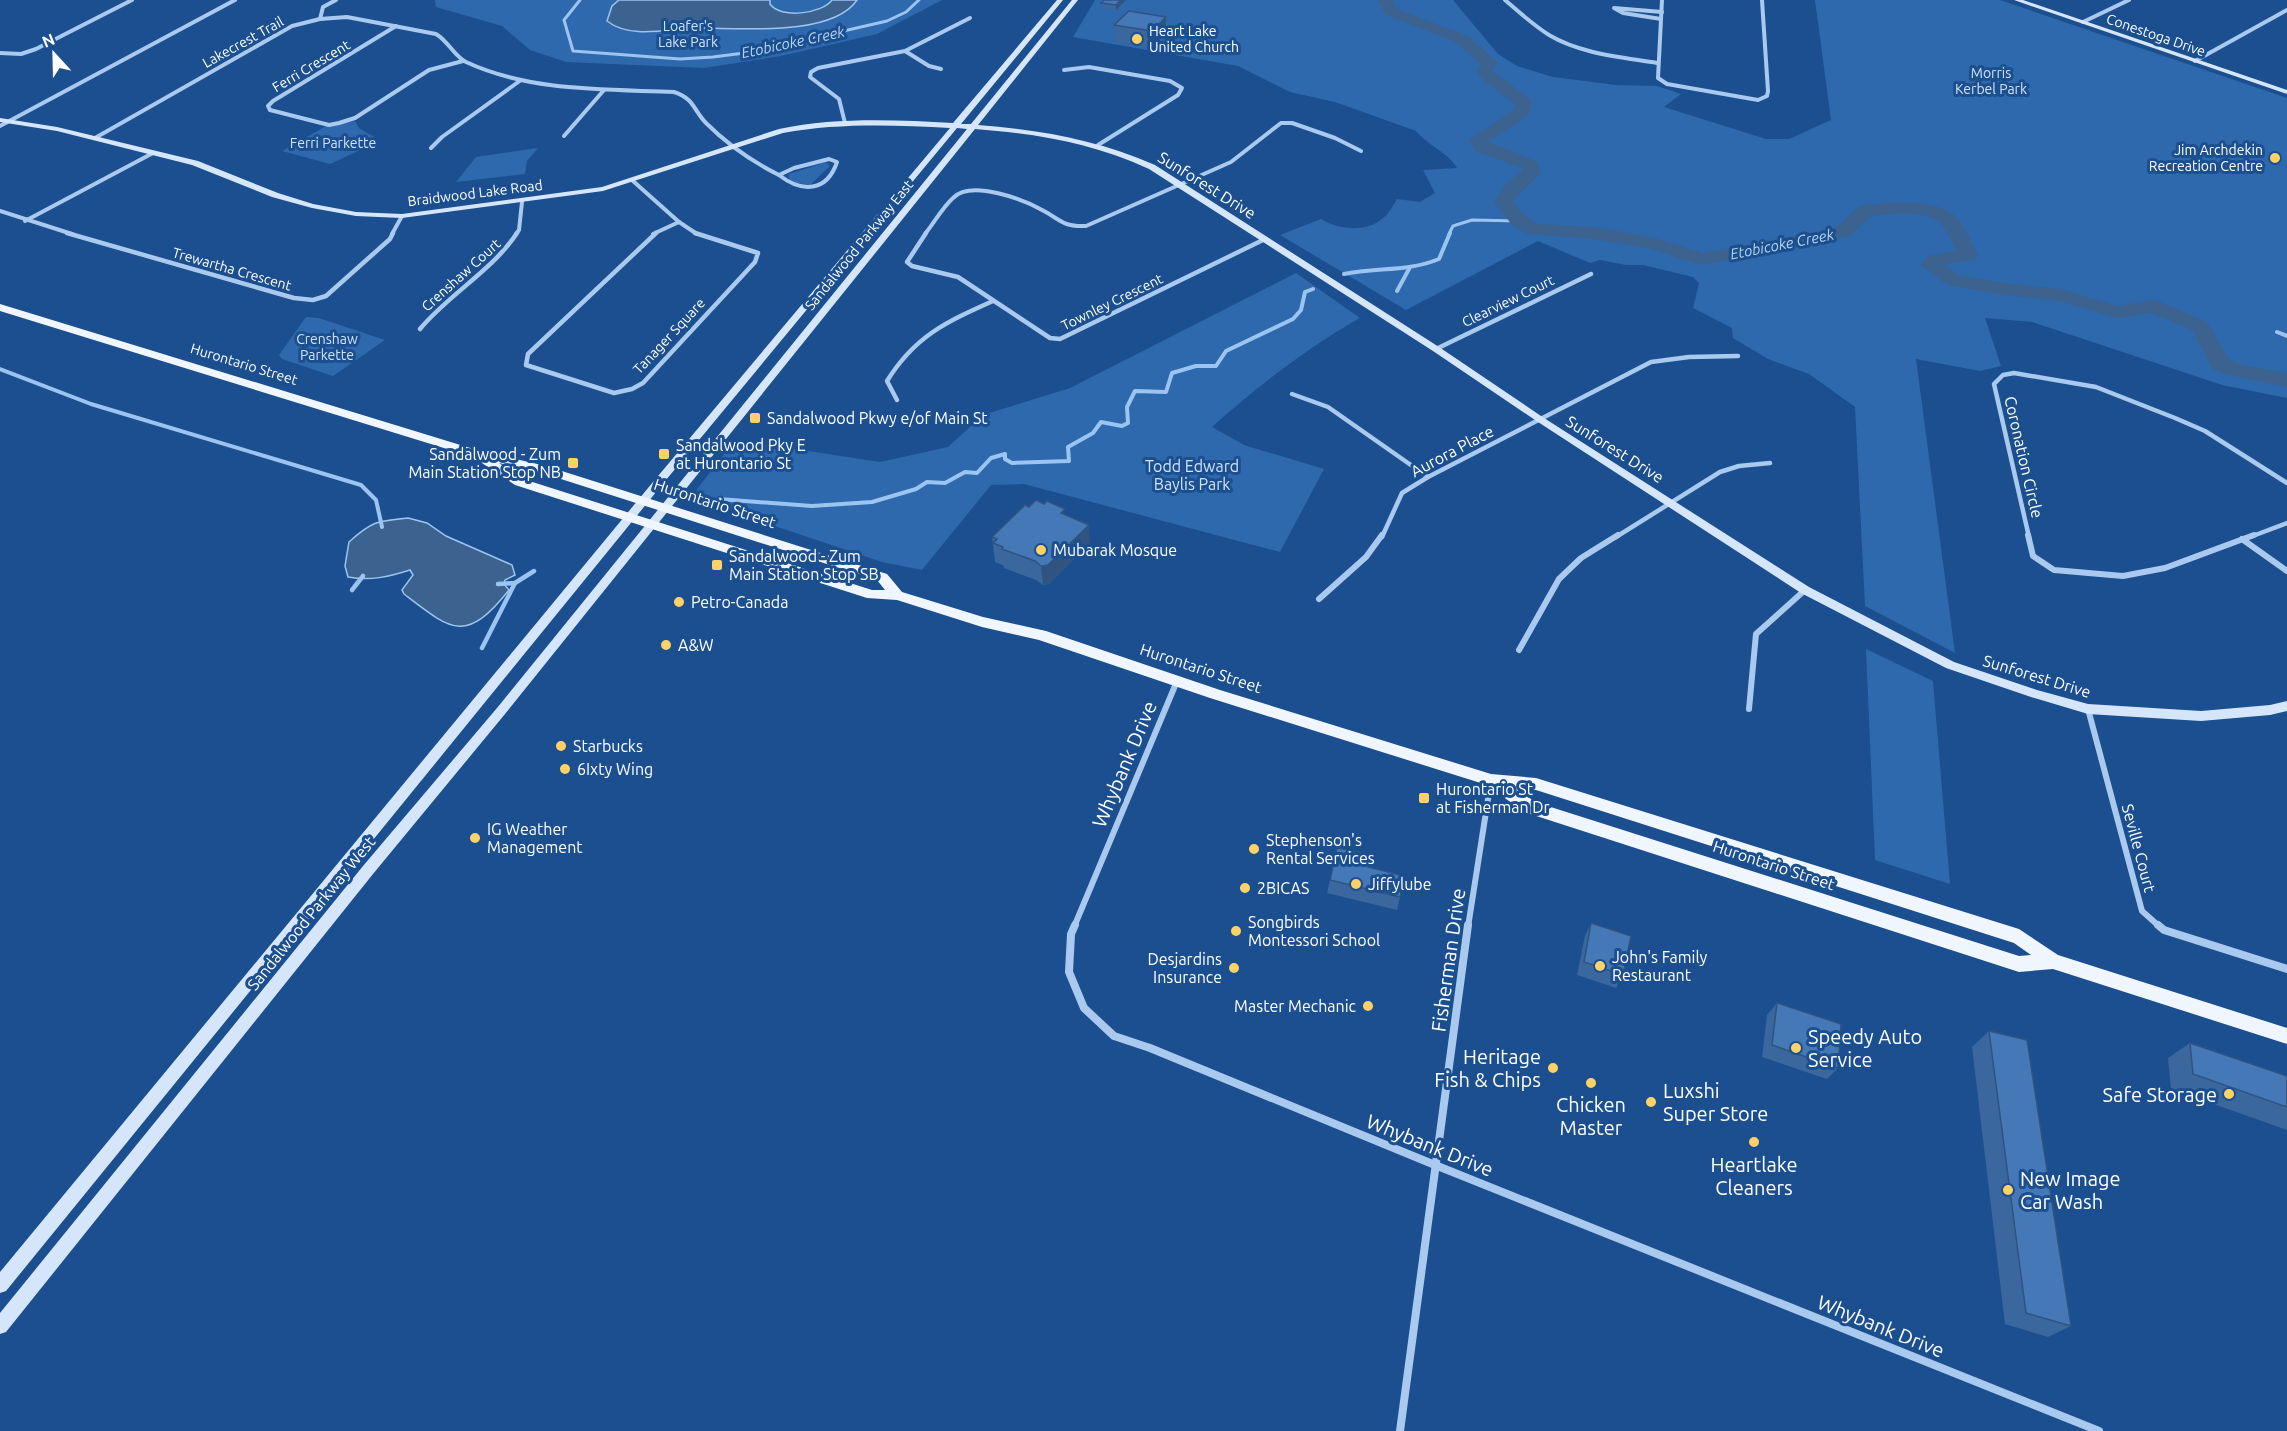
<svg xmlns="http://www.w3.org/2000/svg" width="2287" height="1431" font-family="Ubuntu,sans-serif">
<style>
.green{fill:#2e69ad}
.water{fill:#3c6290;stroke:#9cc4f0;stroke-width:1.5}
.lines{fill:none;stroke-linecap:round;stroke-linejoin:round}
.stream-far2{stroke:#9cc4f0;stroke-width:3}
.stream-far1{stroke:#9cc4f0;stroke-width:4}
.stream{stroke:#9cc4f0;stroke-width:4.5}
.river{fill:#3c6290;fill-rule:evenodd}
.street-far3{stroke:#a9c9ee;stroke-width:4}
.street-far2{stroke:#a9c9ee;stroke-width:4.5}
.street-far1{stroke:#a9c9ee;stroke-width:6}
.street{stroke:#a9c9ee;stroke-width:8}
.secondary{fill:#d6e6fa;fill-rule:evenodd}
.primary{fill:#f0f6ff;fill-rule:evenodd}
.wall{fill:#3a679d}
.shaded-wall{fill:#305480}
.building{fill:#4478b7;stroke:#305480;stroke-width:1.5}
.poi-dot{fill:#ffd166;stroke:#1b4f8f;stroke-width:2}
.labels{text-anchor:middle;dominant-baseline:central;stroke-width:6;stroke-linejoin:round;paint-order:stroke}
.far-park-label{font-size:14px;fill:#cfe3fa;stroke:#1b4f8f}
.far-poi-label{font-size:14px;fill:#fff;stroke:#1b4f8f;text-anchor:start}
.far-street-label{font-size:14px;fill:#fff;stroke:#1b4f8f}
.far-water-label{font-size:15px;font-style:italic;fill:#b5d3f5;stroke:#1b4f8f}
.street-label{font-size:16px;fill:#fff;stroke:#1b4f8f}
.poi-label{font-size:16px;fill:#fff;stroke:#1b4f8f;text-anchor:start}
.park-label{font-size:16px;fill:#cfe3fa;stroke:#1b4f8f}
.near-street-label{font-size:20px;fill:#fff;stroke:#1b4f8f}
.near-poi-label{font-size:20px;fill:#fff;stroke:#1b4f8f;text-anchor:start}
</style>
<rect width="100%" height="100%" fill="#1b4f8f"/>
<g class="green">
<polygon points="435,0 942,0 877,34 781,56 704,68 566,62 530,50 502,26 436,7"/>
<path d="M 1095,0 L 1453,0 L 1498,54 L 1517,66 L 1553,77 L 1616,85 L 1657,86 L 1681,94 L 1664,107 L 1766,139 L 1789,139 L 1831,120 L 1815,0 L 2000,0 L 2287,98 L 2287,398 L 2222,385 L 2032,322 L 1985,318 L 2001,366 L 1980,371 L 1916,359 L 1955,653 L 1865,606 L 1855,407 L 1809,374 L 1768,359 L 1733,338 L 1732,328 L 1693,308 L 1699,283 L 1693,277 L 1643,265 L 1626,265 L 1600,260 L 1590,263 L 1538,241 L 1406,310 L 1280,235 L 1321,219 C 1339,230 1366,233 1383,218 C 1389,214 1393,205 1397,199 L 1420,202 L 1435,193 L 1423,170 L 1457,168 C 1449,153 1427,145 1416,131 L 1335,102 L 1290,92 L 1238,66 L 1073,37 Z"/>
<polygon points="355,121 359,128 376,138 371,145 330,164 282,151 326,126"/>
<polygon points="538,148 527,161 525,174 456,182 476,157"/>
<polygon points="826,162 830,166 810,185 796,183 789,179 789,174"/>
<path d="M 1296,273 L 1360,318 C 1307,348 1258,386 1212,427 L 1244,445 L 1324,469 L 1280,552 L 1024,484 L 991,485 L 922,570 L 882,562 L 697,500 L 697,489 L 735,440 L 880,462 L 948,447 L 983,415 L 1070,388 Z"/>
<polygon points="306,317 319,318 385,340 333,376 282,359 279,355"/>
<polygon points="1866,649 1933,681 1950,884 1875,860"/>
</g>
<g class="water">
<path d="M 619,0 L 770,0 L 770,4 C 780,19 822,14 832,0 L 857,0 C 832,37 740,28 700,28 C 671,28 631,40 607,21 L 612,6 Z"/>
<path d="M 408,518 L 427,523 L 446,536 L 512,565 L 515,575 L 505,580 L 504,584 L 509,590 C 466,644 452,631 404,594 L 402,590 L 413,575 L 410,570 C 388,577 371,581 348,577 L 345,566 L 349,542 C 372,521 377,521 408,518 Z"/>
</g>
<g class="lines">
<g class="stream-far2">
<polyline points="580,0 564,20 573,51 680,59 713,57 752,52 887,21 906,12 919,0"/>
<polyline points="1449,234 1453,226 1472,220 1519,221"/>
</g>
<g class="stream-far1">
<path d="M 1344,274 C 1376,267 1408,272 1439,259 L 1450,233"/>
<polyline points="1397,291 1409,269"/>
<polyline points="2277,332 2287,336"/>
<polyline points="0,369 91,404 361,485 376,500 382,527"/>
<polyline points="719,499 812,506 872,502 916,489 927,482 945,483 965,472 977,473 991,458 1005,454 1005,459 1012,463 1069,461 1068,447 1093,433 1101,422 1122,426 1128,423 1127,407 1135,391 1166,392 1172,373 1196,366 1216,366 1226,351 1293,319 1301,310 1305,292 1313,289"/>
</g>
<g class="stream">
<polyline points="498,584 515,583 534,571"/>
<polyline points="352,590 363,576"/>
<polyline points="482,648 515,583"/>
</g>
<path class="river" d="M 1377,0 L 1393,0 L 1397,9 L 1468,36 L 1494,60 L 1496,63 L 1493,71 L 1495,73 L 1530,99 L 1532,103 L 1528,116 L 1488,142 L 1536,161 L 1541,172 C 1533,183 1521,190 1513,202 L 1526,217 L 1539,224 L 1594,227 L 1651,237 L 1703,253 L 1837,227 L 1858,207 L 1865,205 C 1892,204 1936,196 1957,218 C 1966,228 1971,243 1978,255 L 1975,259 L 1944,265 L 1959,275 L 2003,283 L 2061,289 L 2118,306 L 2153,300 L 2160,302 L 2207,322 L 2229,359 L 2238,364 L 2287,373 L 2287,387 L 2224,374 L 2212,368 L 2192,330 L 2151,313 L 2117,318 L 2059,301 L 2003,295 L 1953,286 L 1946,284 L 1921,265 L 1928,256 L 1956,251 C 1952,243 1948,232 1942,225 C 1926,208 1892,215 1871,216 L 1850,236 L 1702,265 L 1648,248 L 1594,239 L 1528,234 L 1512,225 L 1494,202 L 1506,184 L 1522,171 L 1522,168 L 1476,151 L 1469,140 L 1514,110 L 1515,104 L 1488,84 L 1477,72 L 1480,64 L 1456,42 L 1386,15 Z"/>
<g class="street-far3">
<path d="M 1505,0 C 1519,12 1533,25 1549,35 C 1581,54 1621,57 1657,63"/>
<polyline points="1662,0 1658,78 1667,84 1758,100 1767,96 1768,91 1762,0"/>
<polyline points="320,19 323,7 336,0"/>
<polyline points="1661,19 1623,13 1614,8 1662,12"/>
<polyline points="2083,22 2129,0"/>
<polyline points="396,26 273,101 268,106 270,110 329,125 339,123 355,118 429,70 463,61"/>
<polyline points="905,51 929,66 941,69"/>
<polyline points="0,53 21,54 36,49 132,0"/>
<polyline points="2195,61 2287,10"/>
<polyline points="1064,70 1089,67 1170,81 1182,88 1178,95 1098,145"/>
<polyline points="845,123 839,99 810,77 811,72 818,68 905,51 970,18"/>
<polyline points="0,126 235,0"/>
<polyline points="564,136 604,90"/>
<path d="M 95,138 L 292,26 L 320,19 L 347,17 L 436,34 C 448,41 455,57 466,62 C 531,92 604,89 674,92 C 695,99 693,110 706,123 C 727,144 753,162 779,175"/>
<polyline points="431,148 442,137 521,80"/>
<path d="M 829,159 L 837,162 C 827,192 802,193 779,175 L 794,168 Z"/>
<polyline points="633,181 679,222"/>
<polyline points="0,211 72,234"/>
<polyline points="25,221 153,153"/>
<polyline points="679,222 697,234"/>
<polyline points="392,234 402,216"/>
<polyline points="516,234 519,230 522,202"/>
<polyline points="653,234 679,222"/>
<path d="M 925,234 C 934,223 942,208 953,198 C 971,179 1025,200 1044,211 C 1062,221 1064,227 1086,226 L 1231,162 L 1281,123 L 1292,123 L 1335,138 L 1361,151"/>
</g>
<g class="street-far2">
<polyline points="67,233 294,298 313,300 326,296 390,239 393,233"/>
<polyline points="656,233 528,354 526,365 614,393 632,389 643,383 755,262 758,253 695,233"/>
<polyline points="926,233 907,262 912,266 958,277 1050,338 1060,339 1265,239"/>
<path d="M 420,329 C 449,294 492,271 517,233"/>
<polyline points="1436,349 1591,274"/>
<polyline points="1292,394 1328,407 1428,477"/>
<path d="M 897,400 L 887,381 C 915,336 946,322 993,301"/>
<polyline points="1382,537 1402,493 1428,477 1651,362 1689,357 1738,356"/>
<polyline points="1616,537 1720,472 1739,466 1770,463"/>
<polyline points="2029,537 1994,384 2003,375 2014,373 2096,387 2175,418 2205,431 2287,483"/>
<polyline points="2250,537 2287,523"/>
</g>
<g class="street-far1">
<polyline points="2028,535 2033,556 2054,570 2123,576 2165,568 2254,535"/>
<polyline points="2242,539 2287,571"/>
<polyline points="1319,599 1366,557 1382,535"/>
<polyline points="1519,650 1559,579 1581,558 1618,535"/>
<polyline points="1749,709 1756,634 1805,590"/>
<polyline points="2088,709 2142,911 2160,927"/>
<polyline points="1074,927 1177,681"/>
<polyline points="1468,927 1491,780"/>
</g>
<g class="street">
<polyline points="1075,925 1071,934 1069,972 1084,1008 1114,1036 1150,1048 1435,1165 2099,1431"/>
<polyline points="2158,925 2164,930 2287,969"/>
<polyline points="1400,1431 1468,925"/>
</g>
<g class="secondary">
<path d="M 1057,0 L 1063,0 L 961,124 L 971,124 L 1072,0 L 1078,0 L 978,125 C 1040,130 1098,140 1155,165 L 1439,347 L 1544,418 L 1809,587 L 1954,662 L 2037,690 L 2088,704 L 2201,711 L 2270,705 L 2287,701 L 2287,711 L 2270,715 L 2201,721 L 2088,714 L 2031,697 L 1946,668 L 1801,593 L 1538,422 L 1433,351 L 1149,169 C 1092,143 1038,134 975,129 L 505,714 L 373,874 L 6,1332 L 0,1334 L 0,1313 L 363,866 L 497,708 L 967,129 L 957,128 L 661,486 L 6,1291 L 0,1293 L 0,1272 L 653,482 L 950,128 C 894,125 838,123 783,133 L 603,191 L 402,218 L 356,216 L 312,208 L 272,197 L 192,165 L 57,131 L 0,122 L 0,118 L 57,127 L 198,161 L 278,193 L 313,204 L 356,212 L 402,214 L 602,187 L 779,129 C 836,117 896,120 953,123 Z"/>
<polygon points="2014,0 2023,0 2287,90 2287,94"/>
</g>
<path class="primary" d="M 0,304 L 480,451 L 546,466 L 887,574 L 902,592 L 983,617 L 1046,631 L 1220,690 L 1491,774 L 1536,778 L 2019,929 L 2058,955 L 2287,1028 L 2287,1044 L 2053,969 L 2019,972 L 1524,812 L 1487,785 L 1210,698 L 1039,640 L 982,627 L 897,600 L 867,598 L 515,485 L 473,457 L 0,311 ZM 499,463 L 539,472 L 877,580 L 885,590 L 872,590 L 523,479 ZM 1516,788 L 1536,790 L 2014,943 L 2031,955 L 2019,956 L 1535,802 Z"/>
</g>
<g class="wall">
<polygon points="1126,0 1116,10 1101,8 1101,3"/>
<polygon points="1114,25 1166,33 1152,48 1115,41"/>
<polygon points="1029,507 1065,514 1090,543 1049,584 1043,585 1036,580 1004,568 1004,566 995,562 992,537"/>
<polygon points="1337,848 1368,867 1400,897 1397,910 1327,893"/>
<polygon points="1591,923 1623,975 1616,988 1577,975 1585,936"/>
<polygon points="1777,1003 1838,1068 1827,1079 1762,1057 1767,1015"/>
<polygon points="1989,1031 2071,1326 2048,1337 2005,1324 1972,1047"/>
<polygon points="2190,1043 2287,1076 2287,1130 2171,1089 2168,1058"/>
</g>
<g class="shaded-wall">
<polygon points="1121,0 1126,0 1116,10 1116,5"/>
<polygon points="1166,17 1166,33 1152,48 1152,31"/>
<polygon points="1089,525 1090,543 1049,584 1043,585 1041,566"/>
</g>
<g class="building">
<polygon points="1104,0 1121,0 1116,5 1101,3"/>
<polygon points="1129,11 1166,17 1152,31 1114,25"/>
<polygon points="1036,500 1044,504 1047,501 1065,509 1061,513 1089,525 1048,565 1041,566 1035,561 1002,549 1003,547 993,543 997,539 992,537 1025,505 1029,507"/>
<polygon points="1337,848 1371,854 1368,867 1404,876 1400,897 1330,880"/>
<polygon points="1591,923 1631,936 1623,975 1584,962"/>
<polygon points="1777,1003 1841,1024 1838,1068 1772,1045"/>
<polygon points="1989,1031 2027,1040 2071,1326 2026,1313"/>
<polygon points="2190,1043 2287,1076 2287,1107 2193,1074"/>
</g>
<g class="poi-dot">
<circle cx="1137" cy="39" r="6"/>
<circle cx="2275" cy="158" r="6"/>
<rect x="749" y="412" width="12" height="12" rx="3"/>
<rect x="658" y="448" width="12" height="12" rx="3"/>
<rect x="567" y="457" width="12" height="12" rx="3"/>
<circle cx="1041" cy="550" r="6"/>
<rect x="711" y="559" width="12" height="12" rx="3"/>
<circle cx="679" cy="602" r="6"/>
<circle cx="666" cy="645" r="6"/>
<circle cx="561" cy="746" r="6"/>
<circle cx="565" cy="769" r="6"/>
<rect x="1418" y="792" width="12" height="12" rx="3"/>
<circle cx="475" cy="838" r="6"/>
<circle cx="1254" cy="849" r="6"/>
<circle cx="1356" cy="884" r="6"/>
<circle cx="1245" cy="888" r="6"/>
<circle cx="1236" cy="931" r="6"/>
<circle cx="1600" cy="966" r="6"/>
<circle cx="1234" cy="968" r="6"/>
<circle cx="1368" cy="1006" r="6"/>
<circle cx="1796" cy="1048" r="6"/>
<circle cx="1553" cy="1068" r="6"/>
<circle cx="1591" cy="1083" r="6"/>
<circle cx="2229" cy="1094" r="6"/>
<circle cx="1651" cy="1102" r="6"/>
<circle cx="1754" cy="1142" r="6"/>
<circle cx="2008" cy="1190" r="6"/>
</g>
<g class="labels">
<g class="far-park-label">
<text x="688" y="26">Loafer's<tspan x="688" dy="16">Lake Park</tspan></text>
<text x="1991" y="73">Morris<tspan x="1991" dy="16">Kerbel Park</tspan></text>
<text x="333" y="143">Ferri Parkette</text>
<text x="327" y="339">Crenshaw<tspan x="327" dy="16">Parkette</tspan></text>
</g>
<g class="far-poi-label">
<text x="1149" y="31">Heart Lake<tspan x="1149" dy="16">United Church</tspan></text>
<text x="2263" y="150" text-anchor="end">Jim Archdekin<tspan x="2263" dy="16">Recreation Centre</tspan></text>
</g>
<g class="far-street-label">
<text transform="translate(2156 35) rotate(19)">Conestoga Drive</text>
<text transform="translate(243 42) rotate(-29)">Lakecrest Trail</text>
<text transform="translate(311 66) rotate(-31)">Ferri Crescent</text>
<text transform="translate(475 193) rotate(-7)">Braidwood Lake Road</text>
<text transform="translate(859 245) rotate(-51)">Sandalwood Parkway East</text>
<text transform="translate(232 269) rotate(16)">Trewartha Crescent</text>
<text transform="translate(461 275) rotate(-42)">Crenshaw Court</text>
<text transform="translate(1508 301) rotate(-26)">Clearview Court</text>
<text transform="translate(1112 302) rotate(-26)">Townley Crescent</text>
<text transform="translate(669 336) rotate(-47)">Tanager Square</text>
<text transform="translate(244 364) rotate(17)">Hurontario Street</text>
</g>
<g class="far-water-label">
<text transform="translate(793 42) rotate(-12)">Etobicoke Creek</text>
<text transform="translate(1782 244) rotate(-11)">Etobicoke Creek</text>
</g>
<g class="street-label">
<text transform="translate(1207 185) rotate(32)">Sunforest Drive</text>
<text transform="translate(1615 449) rotate(32)">Sunforest Drive</text>
<text transform="translate(1452 451) rotate(-28)">Aurora Place</text>
<text transform="translate(2024 457) rotate(77)">Coronation Circle</text>
<text transform="translate(715 503) rotate(18)">Hurontario Street</text>
<text transform="translate(1201 668) rotate(18)">Hurontario Street</text>
<text transform="translate(2037 676) rotate(17)">Sunforest Drive</text>
<text transform="translate(2139 848) rotate(75)">Seville Court</text>
<text transform="translate(1774 865) rotate(18)">Hurontario Street</text>
<text transform="translate(311 913) rotate(-51)">Sandalwood Parkway West</text>
</g>
<g class="poi-label">
<text x="767" y="418">Sandalwood Pkwy e/of Main St</text>
<text x="676" y="445">Sandalwood Pky E<tspan x="676" dy="18">at Hurontario St</tspan></text>
<text x="561" y="454" text-anchor="end">Sandalwood - Zum<tspan x="561" dy="18">Main Station Stop NB</tspan></text>
<text x="1053" y="550">Mubarak Mosque</text>
<text x="729" y="556">Sandalwood - Zum<tspan x="729" dy="18">Main Station Stop SB</tspan></text>
<text x="691" y="602">Petro-Canada</text>
<text x="678" y="645">A&amp;W</text>
<text x="573" y="746">Starbucks</text>
<text x="577" y="769">6Ixty Wing</text>
<text x="1436" y="789">Hurontario St<tspan x="1436" dy="18">at Fisherman Dr</tspan></text>
<text x="487" y="829">IG Weather<tspan x="487" dy="18">Management</tspan></text>
<text x="1266" y="840">Stephenson's<tspan x="1266" dy="18">Rental Services</tspan></text>
<text x="1368" y="884">Jiffylube</text>
<text x="1257" y="888">2BICAS</text>
<text x="1248" y="922">Songbirds<tspan x="1248" dy="18">Montessori School</tspan></text>
<text x="1612" y="957">John's Family<tspan x="1612" dy="18">Restaurant</tspan></text>
<text x="1222" y="959" text-anchor="end">Desjardins<tspan x="1222" dy="18">Insurance</tspan></text>
<text x="1356" y="1006" text-anchor="end">Master Mechanic</text>
</g>
<g class="park-label">
<text x="1192" y="466">Todd Edward<tspan x="1192" dy="18">Baylis Park</tspan></text>
</g>
<g class="near-street-label">
<text transform="translate(1124 764) rotate(-67)">Whybank Drive</text>
<text transform="translate(1448 960) rotate(-82)">Fisherman Drive</text>
<text transform="translate(1430 1145) rotate(22)">Whybank Drive</text>
<text transform="translate(1881 1326) rotate(22)">Whybank Drive</text>
</g>
<g class="near-poi-label">
<text x="1808" y="1036">Speedy Auto<tspan x="1808" dy="23">Service</tspan></text>
<text x="1541" y="1056" text-anchor="end">Heritage<tspan x="1541" dy="23">Fish &amp; Chips</tspan></text>
<text x="1663" y="1090">Luxshi<tspan x="1663" dy="23">Super Store</tspan></text>
<text x="2217" y="1094" text-anchor="end">Safe Storage</text>
<text x="1591" y="1104" text-anchor="middle">Chicken<tspan x="1591" dy="23">Master</tspan></text>
<text x="1754" y="1164" text-anchor="middle">Heartlake<tspan x="1754" dy="23">Cleaners</tspan></text>
<text x="2020" y="1178">New Image<tspan x="2020" dy="23">Car Wash</tspan></text>
</g>
</g>
<g transform="translate(54 54) rotate(338)" stroke="#1b4f8f" stroke-width="4.5" paint-order="stroke">
<path d="M0-4.5L10 22L0 15L-10 22Z" fill="#ffffff"/>
<text y="-9" font-size="16" font-weight="bold" text-anchor="middle" fill="#ffffff">N</text>
</g>
</svg>
